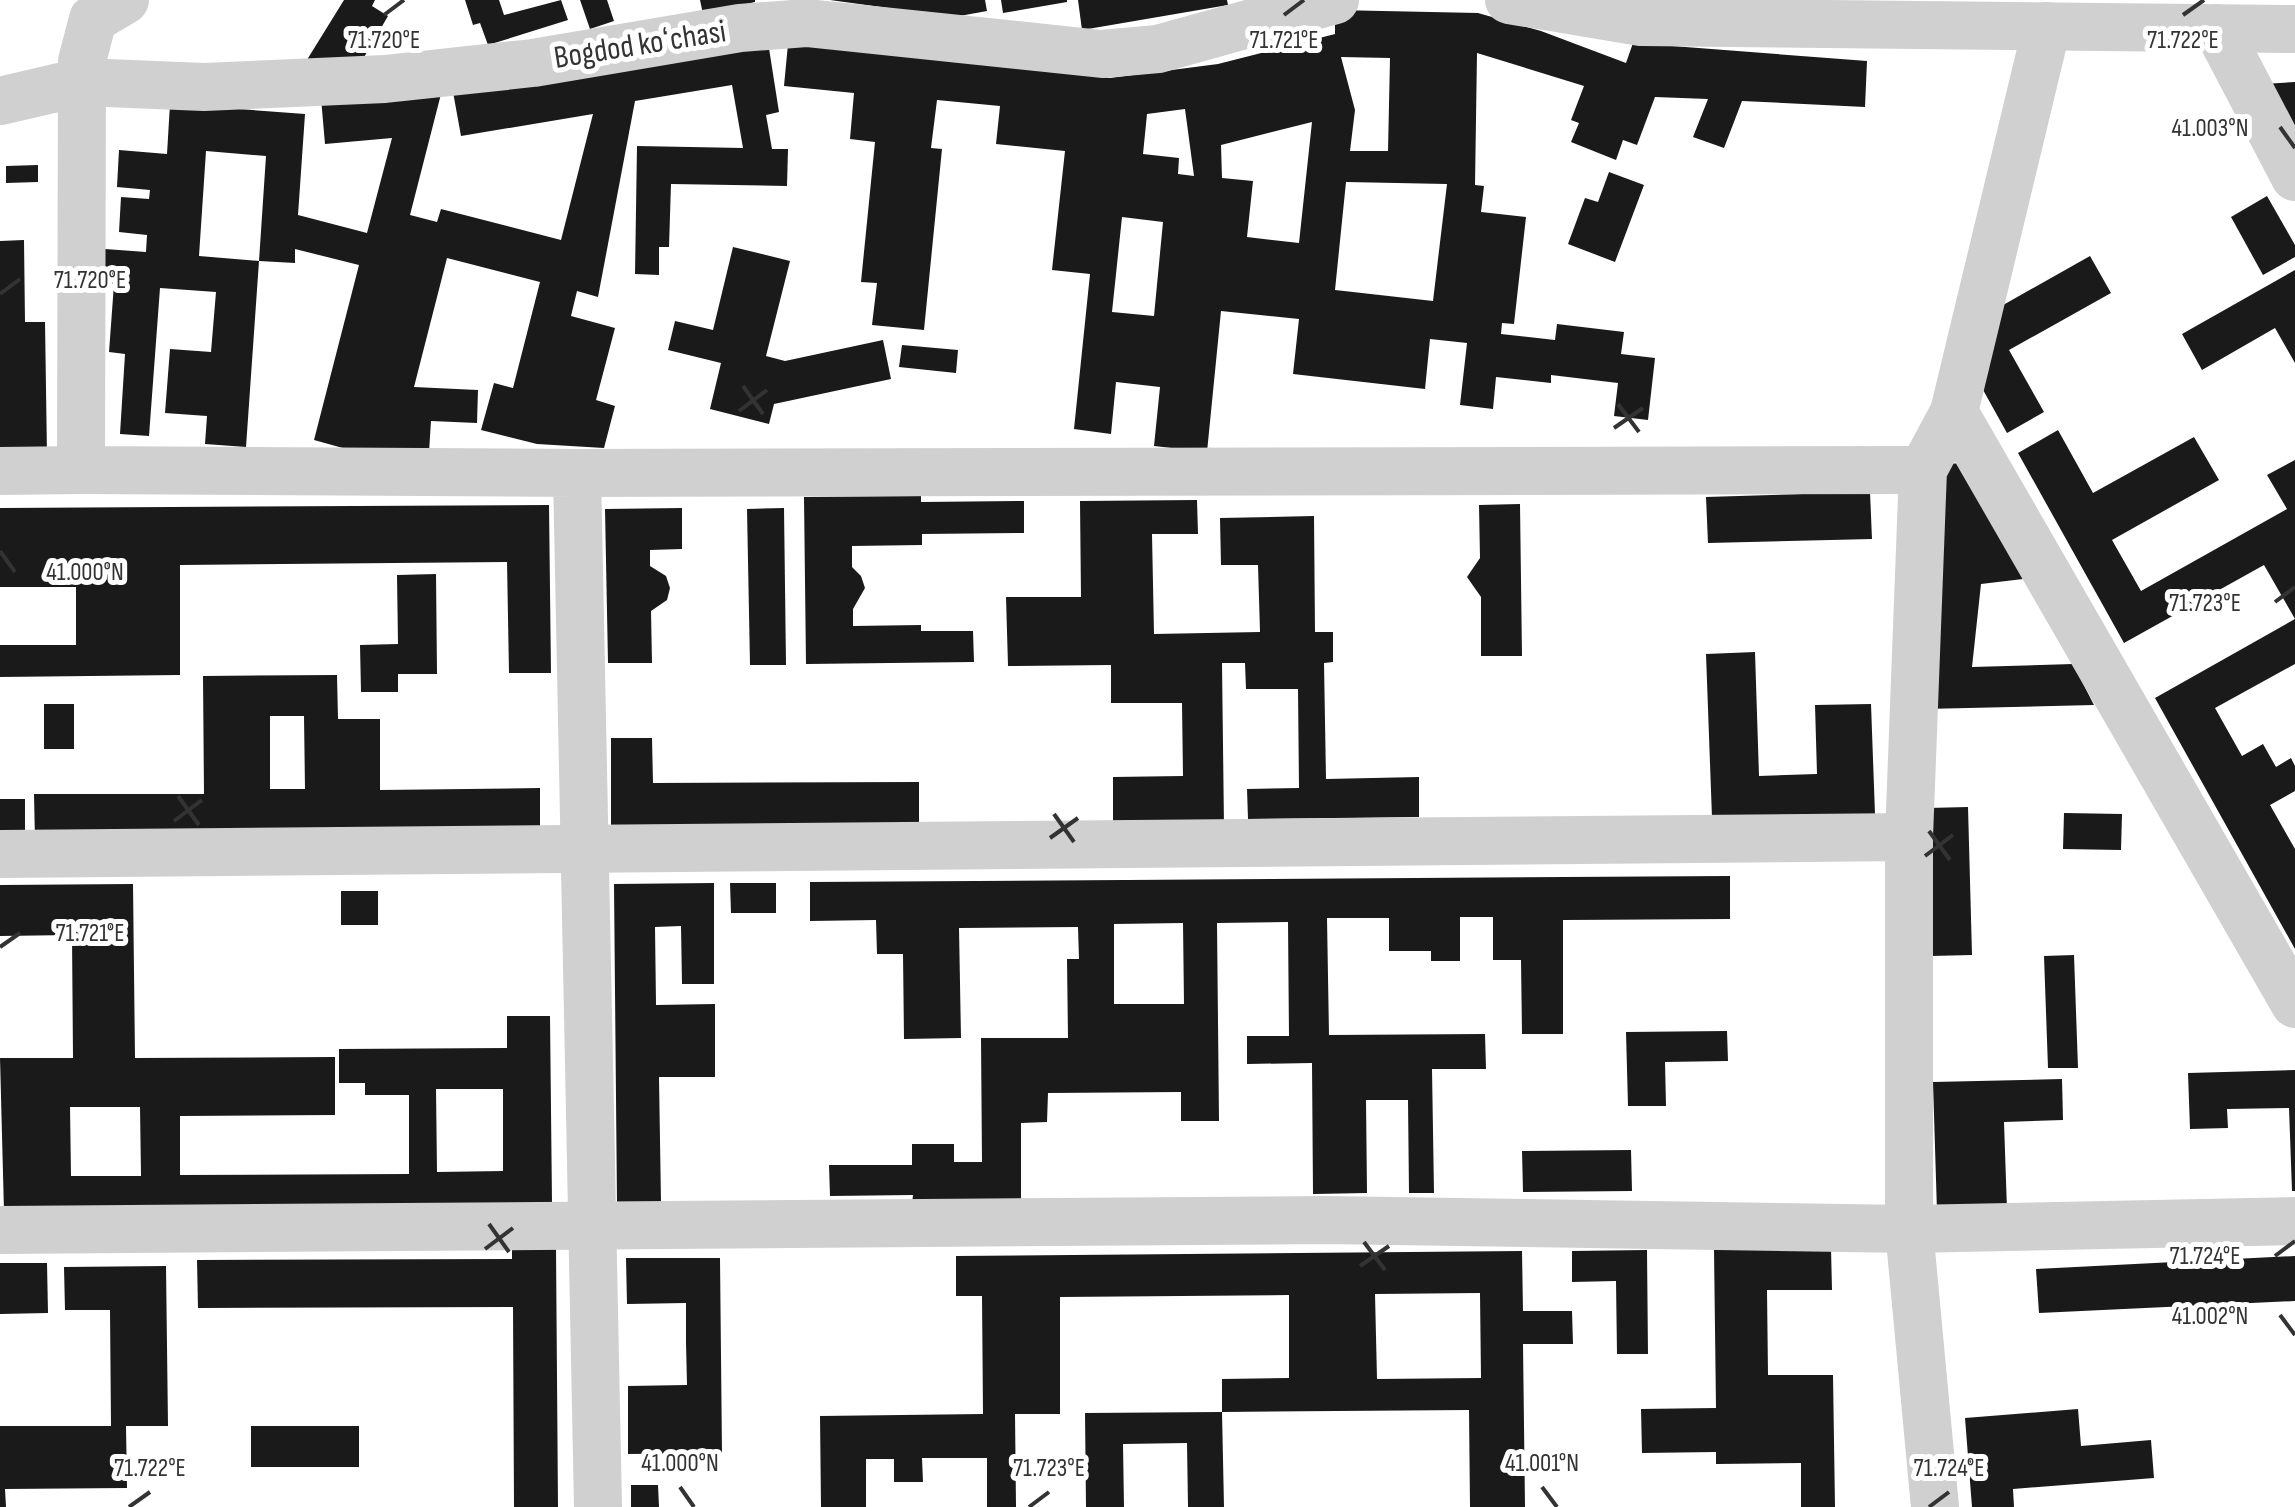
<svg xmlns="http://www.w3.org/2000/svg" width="2295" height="1507" font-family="'Sofia Sans Condensed',sans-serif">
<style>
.building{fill:#1a1a1a;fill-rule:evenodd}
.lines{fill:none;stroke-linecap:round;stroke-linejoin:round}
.minor{stroke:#d0d0d0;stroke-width:48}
.ticks{fill:none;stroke:#333;stroke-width:4}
.labels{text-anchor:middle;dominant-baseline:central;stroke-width:10;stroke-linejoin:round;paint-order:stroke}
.street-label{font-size:32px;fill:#333;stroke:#fff}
.ticks-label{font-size:25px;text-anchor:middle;fill:#333;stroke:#fff;stroke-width:10;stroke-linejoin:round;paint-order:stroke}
</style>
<rect width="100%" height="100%" fill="#fff"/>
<g class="building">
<polygon points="344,0 375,0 372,6 388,16 363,59 305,63"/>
<polygon points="465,0 499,0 504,15 561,0 568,20 488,45 480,23 473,25"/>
<polygon points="580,0 607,0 614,21 590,29"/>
<polygon points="700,0 755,0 755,2 703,14"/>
<polygon points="830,0 985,0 987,11 954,17"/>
<polygon points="1001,0 1067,0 1067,2 1003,13"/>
<polygon points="1078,0 1227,0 1228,5 1082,30"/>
<path d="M 1335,10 L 1478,13 L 1541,31 L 1626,63 L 1633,43 L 1867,61 L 1865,107 L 1742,101 L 1724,148 L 1693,137 L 1708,99 L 1655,97 L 1637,145 L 1623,140 L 1616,160 L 1571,142 L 1579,123 L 1571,120 L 1584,86 L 1477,53 L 1475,185 L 1484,186 L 1481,212 L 1526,217 L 1514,324 L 1502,323 L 1501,334 L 1555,340 L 1557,324 L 1624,332 L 1621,354 L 1655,358 L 1648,420 L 1614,416 L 1618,383 L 1551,375 L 1551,383 L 1496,377 L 1493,409 L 1460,405 L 1467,343 L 1430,339 L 1425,389 L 1293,374 L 1299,319 L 1221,311 L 1207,452 L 1154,446 L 1160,387 L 1116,382 L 1111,434 L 1074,429 L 1090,274 L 1052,270 L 1065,151 L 996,144 L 1000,106 L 937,100 L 931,148 L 942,149 L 924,330 L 872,325 L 877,283 L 861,282 L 875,142 L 850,139 L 854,93 L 784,86 L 788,44 L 1110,78 L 1218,64 L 1335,34 ZM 1341,57 L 1390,58 L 1388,151 L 1350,151 L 1355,110 ZM 1185,109 L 1194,176 L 1178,174 L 1179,158 L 1143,154 L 1147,114 ZM 1312,122 L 1299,243 L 1247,237 L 1253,181 L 1222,178 L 1221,145 ZM 1346,182 L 1447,184 L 1433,301 L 1335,290 ZM 1122,217 L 1163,222 L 1154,316 L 1112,312 Z"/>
<polygon points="768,42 779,112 766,115 772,149 788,149 787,186 671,184 669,247 659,247 659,275 635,274 637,146 743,148 732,85 635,101 598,297 577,291 571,316 615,328 596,400 615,406 604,448 537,444 481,430 494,383 513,388 540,282 447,258 414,387 478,390 477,423 431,421 429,452 350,450 314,440 359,265 295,249 295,263 259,261 266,156 206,151 199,256 259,261 246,447 205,444 207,416 165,413 170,349 211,352 216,292 160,288 149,436 120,434 125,354 109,352 114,284 102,284 105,249 146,252 147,235 119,232 121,197 149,199 150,190 117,187 119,150 167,154 170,104 305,114 298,215 367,233 392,138 325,144 321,98 441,94 410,215 437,222 441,209 561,240 593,114 461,136 453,92"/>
<polygon points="2295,82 2295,140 2263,84"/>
<polygon points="38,165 38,182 6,183 6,166"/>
<polygon points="1609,172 1644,185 1615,262 1568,244 1585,198 1598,202"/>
<polygon points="2267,196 2295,245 2295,257 2263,275 2231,217"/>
<polygon points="24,240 25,322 45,322 47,456 0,456 0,241"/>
<polygon points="733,247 790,261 766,356 785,361 883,340 891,379 774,404 769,424 710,409 721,363 668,350 675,321 713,330"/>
<polygon points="2090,256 2111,293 2009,350 2044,412 2007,433 1972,370 1989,313"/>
<polygon points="2295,270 2295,363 2275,328 2202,370 2182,334"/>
<polygon points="902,345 958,350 956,373 899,367"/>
<polygon points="2058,430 2093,493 2194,437 2219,480 2112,540 2141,591 2287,509 2267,475 2295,460 2295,619 2264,565 2124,643 2018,453"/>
<polygon points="1962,463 2023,579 1981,584 1972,667 2073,664 2094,705 1924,709 1947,464"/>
<polygon points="1870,492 1872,539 1708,543 1706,497"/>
<polygon points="921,496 921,502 1024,501 1024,533 922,534 922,545 852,546 852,567 861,576 865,588 853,609 853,626 921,625 921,631 973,631 974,662 806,664 804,497"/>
<polygon points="1197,500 1198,534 1152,534 1154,634 1260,632 1258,565 1221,565 1220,518 1314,516 1315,632 1333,632 1333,662 1324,663 1326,779 1419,777 1419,817 1248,819 1247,789 1299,788 1298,689 1246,689 1245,663 1222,663 1224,827 1113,829 1113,777 1183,776 1182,703 1111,703 1111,665 1008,666 1006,597 1081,597 1080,501"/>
<polygon points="1520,504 1522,656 1481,656 1481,597 1467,577 1480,558 1479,505"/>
<polygon points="549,505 551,673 509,673 507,562 180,565 180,675 0,677 0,645 76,645 76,587 0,587 0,508"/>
<polygon points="682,508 682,549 650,550 650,566 666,576 670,588 667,600 651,611 652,663 608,663 605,509"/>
<polygon points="784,508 786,665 750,665 747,509"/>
<polygon points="436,574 437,674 398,674 398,692 361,692 360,645 398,644 397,575"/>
<polygon points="2295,619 2295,664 2215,708 2242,756 2263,744 2276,767 2291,758 2295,766 2295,791 2270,805 2295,849 2295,949 2155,698"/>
<polygon points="1755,652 1759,776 1817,774 1815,705 1871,704 1875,814 1712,818 1706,654"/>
<path d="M 337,675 L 338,719 L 380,719 L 380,790 L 540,788 L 540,838 L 35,841 L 34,794 L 204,794 L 203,676 ZM 270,716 L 304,716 L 305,789 L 270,789 Z"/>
<rect x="44" y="704" width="30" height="45"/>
<polygon points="611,738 652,738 653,783 919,782 919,826 611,827"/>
<rect x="0" y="799" width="25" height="31"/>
<polygon points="1968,807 1972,955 1931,956 1927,808"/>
<polygon points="2064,813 2122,814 2121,850 2063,849"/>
<path d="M 1730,876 L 1730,919 L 1563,920 L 1563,1034 L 1522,1034 L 1521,960 L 1493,960 L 1493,917 L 1460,917 L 1460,961 L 1431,961 L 1431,951 L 1389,951 L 1389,918 L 1327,918 L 1329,1035 L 1485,1034 L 1486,1069 L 1432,1069 L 1434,1193 L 1409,1193 L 1408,1100 L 1366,1100 L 1367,1193 L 1313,1194 L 1312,1063 L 1247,1064 L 1247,1036 L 1289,1036 L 1288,922 L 1217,923 L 1219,1121 L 1181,1121 L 1181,1092 L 1048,1093 L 1047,1122 L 1021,1123 L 1021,1203 L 912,1204 L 913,1195 L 830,1196 L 829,1165 L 912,1165 L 912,1144 L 954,1144 L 954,1162 L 982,1162 L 981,1038 L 1068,1038 L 1067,959 L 1079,959 L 1078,927 L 959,928 L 961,1038 L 904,1039 L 903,954 L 877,954 L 876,920 L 810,921 L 810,882 ZM 1183,923 L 1184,1004 L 1114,1004 L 1114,924 Z"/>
<polygon points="714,883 714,984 682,984 681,926 655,927 656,1005 715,1004 715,1077 659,1077 661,1203 617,1204 614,884"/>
<polygon points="730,883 776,883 776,913 731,913"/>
<path d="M 133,884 L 135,1058 L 335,1057 L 335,1115 L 180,1116 L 180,1175 L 409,1174 L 409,1095 L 365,1095 L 365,1083 L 339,1083 L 339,1049 L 507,1048 L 507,1016 L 550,1016 L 552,1204 L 4,1212 L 0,1058 L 73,1058 L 72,935 L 0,936 L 0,885 ZM 436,1089 L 503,1089 L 503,1171 L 437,1172 ZM 70,1107 L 140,1107 L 141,1176 L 71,1176 Z"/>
<rect x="341" y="891" width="37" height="34"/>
<polygon points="2074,955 2078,1068 2048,1068 2044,956"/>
<polygon points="1727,1031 1728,1061 1665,1062 1666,1106 1628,1106 1626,1032"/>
<polygon points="2295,1070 2295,1191 2292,1191 2289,1108 2227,1109 2228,1128 2190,1129 2188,1073"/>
<polygon points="2062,1079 2063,1120 2004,1122 2007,1210 1937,1212 1933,1082"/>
<polygon points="1631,1150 1632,1191 1523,1192 1522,1151"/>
<polygon points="512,1248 556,1248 558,1507 514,1507 513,1307 198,1308 197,1260 512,1259"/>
<polygon points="1831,1248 1832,1290 1767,1290 1768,1375 1833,1375 1835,1507 1801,1507 1801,1463 1716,1464 1716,1452 1642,1453 1641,1409 1716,1408 1714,1249"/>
<polygon points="1647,1250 1648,1354 1617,1354 1616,1281 1572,1282 1572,1251"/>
<path d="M 1522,1251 L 1523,1311 L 1572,1311 L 1573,1344 L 1523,1344 L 1525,1507 L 1470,1507 L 1469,1410 L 1222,1412 L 1222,1379 L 1289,1378 L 1289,1295 L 1060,1297 L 1060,1414 L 1015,1414 L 1016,1507 L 987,1507 L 987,1458 L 922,1458 L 923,1482 L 894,1482 L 894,1459 L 866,1459 L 866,1507 L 821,1507 L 820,1416 L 983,1414 L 982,1296 L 956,1296 L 956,1256 ZM 1480,1293 L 1481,1378 L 1377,1379 L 1375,1294 Z"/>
<polygon points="2295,1256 2295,1301 2039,1313 2036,1269"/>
<polygon points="626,1258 720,1258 722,1453 628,1454 628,1386 687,1385 686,1343 686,1303 627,1304"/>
<polygon points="0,1263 47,1263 48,1313 0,1314"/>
<polygon points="166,1266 168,1426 126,1426 127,1488 5,1489 6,1507 0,1507 0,1426 111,1426 110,1310 65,1310 64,1267"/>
<polygon points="2078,1409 2081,1446 2151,1440 2154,1478 2013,1489 2014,1507 1972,1507 1965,1418"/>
<polygon points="1222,1412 1224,1507 1188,1507 1187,1443 1123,1444 1124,1507 1086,1507 1085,1413"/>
<rect x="251" y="1426" width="108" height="41"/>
<polygon points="631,1485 658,1485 659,1507 631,1507"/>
</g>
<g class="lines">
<g class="minor">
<polyline points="125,0 93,19 82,61 81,470 577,473 598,1507"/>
<polyline points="1509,0 1641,22 2295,29"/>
<polyline points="2217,28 2295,177"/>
<polyline points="0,101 82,82 204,87 385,79 533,63 740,28 806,23 1102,54 1158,49 1335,0"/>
<polyline points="1954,412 2295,1004"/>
<polyline points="0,471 81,470"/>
<polyline points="577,473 1923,470"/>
<polyline points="0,854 1909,837"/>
<polyline points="0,1230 1325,1220 1909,1229 2295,1221"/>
<polyline points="1935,1507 1909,1229 1909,837 1923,470 1954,412 2047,26"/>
</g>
</g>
<path class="ticks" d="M 384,15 L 404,0M 1284,15 L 1304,0M 2183,15 L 2204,0M 2280,127 L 2295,148M 0,294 L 20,279M 743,386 L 763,414M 1618,404 L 1639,432M 739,411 L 767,390M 1614,428 L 1643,408M 0,551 L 15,572M 2275,602 L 2295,587M 178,796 L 199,825M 1054,814 L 1074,842M 174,821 L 202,800M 1929,831 L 1950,860M 1050,838 L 1078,818M 1925,856 L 1953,835M 0,947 L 20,933M 489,1224 L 509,1252M 1364,1242 L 1385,1270M 485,1249 L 513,1228M 2275,1256 L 2295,1241M 1360,1266 L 1389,1246M 2280,1315 L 2295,1335M 680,1487 L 694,1507M 1542,1487 L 1557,1507M 129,1507 L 150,1492M 1029,1507 L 1049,1492M 1929,1507 L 1949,1492"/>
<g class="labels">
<g class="street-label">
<text transform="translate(640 45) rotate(-9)">Bogdod koʻchasi</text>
</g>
</g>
<g class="ticks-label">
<text x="384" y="48">71.720°E</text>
<text x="1284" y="48">71.721°E</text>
<text x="2183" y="48">71.722°E</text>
<text x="2210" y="136">41.003°N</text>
<text x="90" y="288">71.720°E</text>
<text x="85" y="580">41.000°N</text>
<text x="2205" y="611">71.723°E</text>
<text x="90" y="941">71.721°E</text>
<text x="2205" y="1264">71.724°E</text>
<text x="2210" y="1324">41.002°N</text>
<text x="680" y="1471">41.000°N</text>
<text x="1542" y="1471">41.001°N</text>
<text x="150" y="1476">71.722°E</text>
<text x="1049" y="1476">71.723°E</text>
<text x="1949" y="1476">71.724°E</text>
</g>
</svg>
